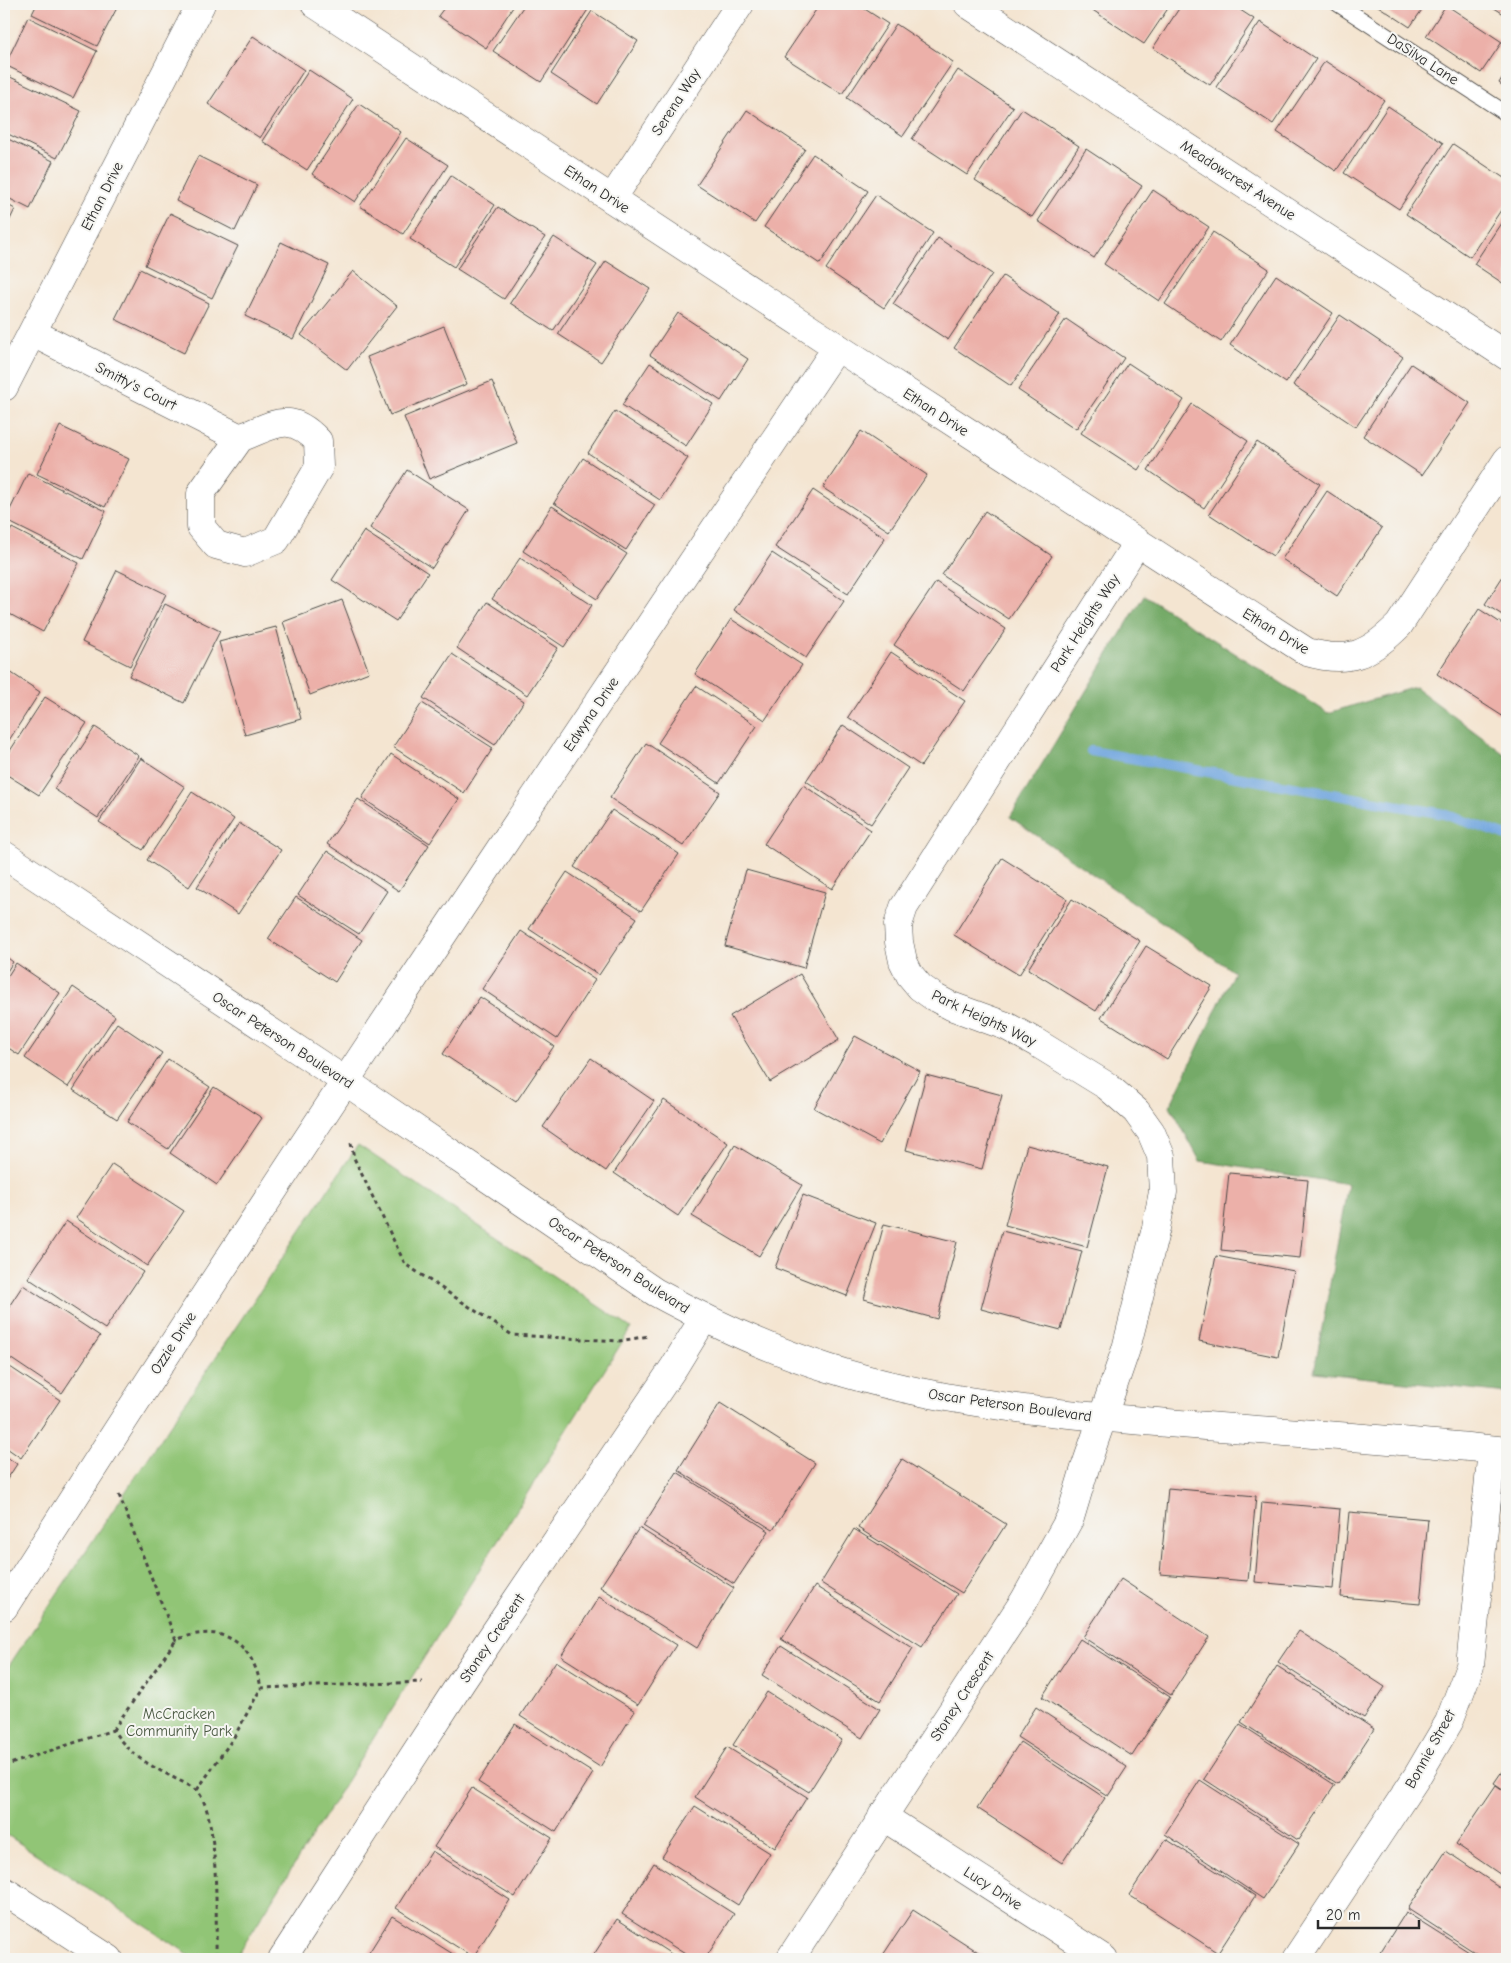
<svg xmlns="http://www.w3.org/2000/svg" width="1511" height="1963" font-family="'Comic Neue',sans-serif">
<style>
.green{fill:#91c576;stroke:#5e7850}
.forest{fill:#74aa67;stroke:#506a49}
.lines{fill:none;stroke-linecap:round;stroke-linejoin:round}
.stream{stroke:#71a6de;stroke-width:10}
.building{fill:#ecb0a9}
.lane-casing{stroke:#494744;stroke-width:17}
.street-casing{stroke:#494744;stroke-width:29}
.secondary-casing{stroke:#494744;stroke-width:29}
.path{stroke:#494744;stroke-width:3;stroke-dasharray:4 4;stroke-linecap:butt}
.lane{stroke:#fff;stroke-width:15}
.street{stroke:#fff;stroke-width:28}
.secondary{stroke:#fff;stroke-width:28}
.labels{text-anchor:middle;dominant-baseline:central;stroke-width:4;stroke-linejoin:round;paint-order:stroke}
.street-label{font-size:15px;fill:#2b2b2b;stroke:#f6f6f2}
.park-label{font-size:15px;fill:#4a5942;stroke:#f6f6f2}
</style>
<rect width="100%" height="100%" fill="#f6f6f2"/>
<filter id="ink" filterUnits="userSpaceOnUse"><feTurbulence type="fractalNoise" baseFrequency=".02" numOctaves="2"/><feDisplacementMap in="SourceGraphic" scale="10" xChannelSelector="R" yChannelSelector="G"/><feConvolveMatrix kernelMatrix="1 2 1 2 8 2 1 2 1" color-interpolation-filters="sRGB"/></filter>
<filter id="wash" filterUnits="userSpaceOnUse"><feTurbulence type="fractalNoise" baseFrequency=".0096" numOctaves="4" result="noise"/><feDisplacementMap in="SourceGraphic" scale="20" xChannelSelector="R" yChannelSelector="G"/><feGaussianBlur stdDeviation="1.12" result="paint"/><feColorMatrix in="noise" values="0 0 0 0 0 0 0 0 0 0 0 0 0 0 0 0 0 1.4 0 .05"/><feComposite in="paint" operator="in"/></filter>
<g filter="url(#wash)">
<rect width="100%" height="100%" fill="#f4e5d1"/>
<polygon class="green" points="358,1145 631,1328 235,1959 196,1959 4,1833 4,1673"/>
<polygon class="forest" points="1144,595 1328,713 1415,687 1507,756 1507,1393 1314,1372 1348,1184 1200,1161 1170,1106 1234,972 1010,817"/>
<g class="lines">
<polyline class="stream" points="1091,751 1444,814 1507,836"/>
</g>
<g id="blocks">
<g class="building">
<polygon points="37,4 119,4 97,46 32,14"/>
<polygon points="431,4 441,4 438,8"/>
<polygon points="447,4 515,4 486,48 438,16"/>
<polygon points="525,4 583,4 589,8 541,82 493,51"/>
<polygon points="820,4 857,4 888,24 842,94 784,57"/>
<polygon points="1091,4 1171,4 1144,44 1088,7"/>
<polygon points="1182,4 1231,4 1254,19 1210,85 1153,48"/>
<polygon points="1375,4 1426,4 1410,27"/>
<polygon points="1488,4 1507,4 1507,16"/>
<polygon points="1446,5 1502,42 1481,73 1426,36"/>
<polygon points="592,11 638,41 597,104 551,74"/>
<polygon points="28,17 97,51 73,98 5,65"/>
<polygon points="1260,22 1316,59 1273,124 1216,87"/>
<polygon points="896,24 953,62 903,136 847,98"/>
<polygon points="253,36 304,70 260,138 208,104"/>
<polygon points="1325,61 1384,100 1336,171 1277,132"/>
<polygon points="309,70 353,99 307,170 262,141"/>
<polygon points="958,70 1013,107 967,175 912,139"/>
<polygon points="1507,70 1507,89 1499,83"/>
<polygon points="4,74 81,111 57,158 4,132"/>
<polygon points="359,104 401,132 355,202 312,174"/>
<polygon points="1388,106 1443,143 1399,209 1344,173"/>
<polygon points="1022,109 1079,146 1032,217 975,180"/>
<polygon points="747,110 805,149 755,223 697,185"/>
<polygon points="4,137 53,161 30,209 4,196"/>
<polygon points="406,138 448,165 403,234 360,206"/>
<polygon points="1453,144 1507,180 1507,201 1470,257 1406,214"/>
<polygon points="1086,149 1142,186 1094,258 1038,221"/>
<polygon points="813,154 868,191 820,264 764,227"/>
<polygon points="198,156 257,185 235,231 176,201"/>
<polygon points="451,176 495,205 454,267 410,239"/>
<polygon points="1153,190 1209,227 1159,301 1104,264"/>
<polygon points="876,195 933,233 884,308 826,269"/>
<polygon points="4,203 15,209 4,232"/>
<polygon points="498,207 545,237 504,299 457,269"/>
<polygon points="170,213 238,246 212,298 145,265"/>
<polygon points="1507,214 1507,286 1474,264"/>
<polygon points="1213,232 1269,269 1221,342 1165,304"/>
<polygon points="554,237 597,265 553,331 510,303"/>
<polygon points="938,238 992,274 948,340 893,304"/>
<polygon points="281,242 329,265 293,339 245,316"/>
<polygon points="606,261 650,289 601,362 558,334"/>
<polygon points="140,269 209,303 184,353 115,319"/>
<polygon points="353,271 397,306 347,370 301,335"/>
<polygon points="1276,275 1333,313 1286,383 1230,345"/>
<polygon points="1003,276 1060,314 1011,386 954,348"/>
<polygon points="678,313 748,359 721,401 650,355"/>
<polygon points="1340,315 1403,357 1356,427 1293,385"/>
<polygon points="1066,319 1124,358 1076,429 1018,390"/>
<polygon points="444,326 467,384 390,415 367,357"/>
<polygon points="650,363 713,404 686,446 622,405"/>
<polygon points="1128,363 1184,400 1138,470 1081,433"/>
<polygon points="1411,364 1470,403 1422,475 1363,436"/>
<polygon points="492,381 517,443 429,479 404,417"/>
<polygon points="1192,404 1248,441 1204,508 1148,470"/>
<polygon points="615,411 688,458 660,500 588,453"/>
<polygon points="60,426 129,459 105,507 37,474"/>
<polygon points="861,431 927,475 889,531 823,488"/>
<polygon points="1257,442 1320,484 1273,556 1209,514"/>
<polygon points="583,458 655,505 626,550 554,503"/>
<polygon points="407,470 469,510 432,568 370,528"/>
<polygon points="28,473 106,511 83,559 5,520"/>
<polygon points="813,490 885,538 848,594 775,547"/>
<polygon points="1327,491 1382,528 1337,596 1282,559"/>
<polygon points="552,506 627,554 597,599 523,551"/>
<polygon points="985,511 1052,556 1009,619 942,575"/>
<polygon points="12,528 79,563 43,632 4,611 4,543"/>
<polygon points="364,531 428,573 396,621 332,580"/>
<polygon points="772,553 844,601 806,658 734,610"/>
<polygon points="520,558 592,605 564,647 492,599"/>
<polygon points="117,570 166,594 130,666 82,642"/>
<polygon points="1507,570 1507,618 1485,604"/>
<polygon points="936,582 1006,629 964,691 894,645"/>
<polygon points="342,600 369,672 310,695 283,622"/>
<polygon points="487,602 558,648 527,695 457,648"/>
<polygon points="165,604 220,631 184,703 129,676"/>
<polygon points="1479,609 1507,627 1507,719 1437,674"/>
<polygon points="731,619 802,665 765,720 695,674"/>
<polygon points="276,627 301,719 245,735 219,642"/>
<polygon points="891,652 965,701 921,766 848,717"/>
<polygon points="452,654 524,701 495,745 423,698"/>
<polygon points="4,668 40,692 4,748"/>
<polygon points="696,686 757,726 719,783 658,743"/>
<polygon points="45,697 87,723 39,795 4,773 4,760"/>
<polygon points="422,703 493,748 464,793 393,747"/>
<polygon points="843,725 908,768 871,824 806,781"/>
<polygon points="95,727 139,756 98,818 54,789"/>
<polygon points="646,743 720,792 683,846 610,798"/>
<polygon points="391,754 459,799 430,843 362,798"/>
<polygon points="141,758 185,787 143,850 99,822"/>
<polygon points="803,785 871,830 832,889 764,844"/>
<polygon points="192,792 234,819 189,887 147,860"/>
<polygon points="358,799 429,845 399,891 327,844"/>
<polygon points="612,810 679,854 641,911 574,867"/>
<polygon points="239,823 281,850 238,914 197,887"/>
<polygon points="327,851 387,891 359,934 298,895"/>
<polygon points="1002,858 1067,899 1019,975 954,935"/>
<polygon points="746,870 825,892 804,968 725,946"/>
<polygon points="567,872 637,918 599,975 529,929"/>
<polygon points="296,897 362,940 335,982 268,939"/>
<polygon points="1072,899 1140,941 1096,1011 1028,969"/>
<polygon points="521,931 595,980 557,1039 482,989"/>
<polygon points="1146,946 1212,986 1167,1059 1101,1018"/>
<polygon points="4,955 13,962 4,976"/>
<polygon points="16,963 60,993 19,1055 4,1045 4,982"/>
<polygon points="800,974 839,1040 770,1082 730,1016"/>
<polygon points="73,987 115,1016 68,1087 25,1058"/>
<polygon points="480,997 554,1046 516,1102 443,1054"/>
<polygon points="117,1023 162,1053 117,1119 73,1090"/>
<polygon points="855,1036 920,1071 880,1144 814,1108"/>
<polygon points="591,1058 654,1101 606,1171 543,1127"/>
<polygon points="168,1059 210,1087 168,1149 127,1122"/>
<polygon points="926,1075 1002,1095 982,1169 906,1150"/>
<polygon points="214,1087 262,1118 217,1185 170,1153"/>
<polygon points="664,1100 728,1143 678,1216 614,1173"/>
<polygon points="735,1145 802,1185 759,1256 692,1216"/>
<polygon points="1027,1145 1108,1167 1087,1247 1005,1225"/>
<polygon points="112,1164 184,1211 147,1266 76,1218"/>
<polygon points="1229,1173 1308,1180 1300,1258 1221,1250"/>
<polygon points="803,1195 876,1223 847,1296 775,1268"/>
<polygon points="66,1221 143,1272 105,1329 28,1278"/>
<polygon points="884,1224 957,1242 937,1319 864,1299"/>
<polygon points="1002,1231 1082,1251 1061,1330 981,1309"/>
<polygon points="1216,1256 1294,1271 1278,1357 1199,1341"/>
<polygon points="23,1285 100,1336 62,1393 4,1354 4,1314"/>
<polygon points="4,1363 60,1400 21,1458 4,1446"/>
<polygon points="720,1403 815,1463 773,1530 678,1470"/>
<polygon points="4,1455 17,1464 4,1484"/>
<polygon points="902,1459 1006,1524 962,1593 858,1528"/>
<polygon points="677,1472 769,1531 734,1584 643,1526"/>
<polygon points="1168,1488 1256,1496 1248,1581 1160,1574"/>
<polygon points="1262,1502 1340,1509 1333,1589 1255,1582"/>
<polygon points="1349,1512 1428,1519 1420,1604 1341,1597"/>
<polygon points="639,1528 734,1588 697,1648 600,1587"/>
<polygon points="854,1529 957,1594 922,1647 821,1583"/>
<polygon points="1121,1579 1209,1637 1171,1695 1083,1637"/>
<polygon points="815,1586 913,1648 880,1701 781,1639"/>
<polygon points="599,1597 676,1645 638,1705 561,1656"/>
<polygon points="1299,1631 1385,1687 1364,1718 1278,1662"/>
<polygon points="1080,1639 1170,1697 1132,1756 1042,1697"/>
<polygon points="781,1646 880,1709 862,1738 762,1675"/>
<polygon points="556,1661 635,1711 600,1767 520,1716"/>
<polygon points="1277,1666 1374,1729 1338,1784 1241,1722"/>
<polygon points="767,1692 842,1740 809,1792 733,1745"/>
<polygon points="1036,1707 1127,1767 1108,1796 1017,1737"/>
<polygon points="515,1724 593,1773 556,1832 478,1782"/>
<polygon points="1240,1724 1335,1785 1298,1840 1204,1779"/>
<polygon points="1020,1742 1105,1798 1062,1863 977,1808"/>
<polygon points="727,1747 807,1797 775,1848 695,1797"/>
<polygon points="1507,1764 1507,1792 1494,1783"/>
<polygon points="1200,1780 1299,1844 1263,1899 1165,1834"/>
<polygon points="1496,1785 1507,1793 1507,1879 1456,1844"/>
<polygon points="472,1788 552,1838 515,1897 434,1847"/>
<polygon points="695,1806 770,1853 738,1905 662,1857"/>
<polygon points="1166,1839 1255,1896 1218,1953 1129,1895"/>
<polygon points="432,1851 510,1900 473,1957 396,1908"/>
<polygon points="1446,1851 1507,1892 1507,1956 1505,1959 1485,1959 1408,1909"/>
<polygon points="654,1863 734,1914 705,1959 693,1959 622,1914"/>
<polygon points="913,1910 986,1957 985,1959 881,1958"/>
<polygon points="1406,1912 1480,1959 1376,1959"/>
<polygon points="392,1916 461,1959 365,1959"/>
<polygon points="617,1919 679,1959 591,1959"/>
</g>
</g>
</g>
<g filter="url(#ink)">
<use href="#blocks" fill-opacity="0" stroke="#494744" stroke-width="1"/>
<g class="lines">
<g class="lane-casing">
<polyline id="lane" points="1338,4 1507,114"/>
</g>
<g class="street-casing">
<g id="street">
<path d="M 315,4 L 837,347 L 1307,652 C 1348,664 1369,655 1399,625 L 1507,460"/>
<polyline points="968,4 1507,356"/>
<polyline points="612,199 740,4"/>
<path d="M 33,333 L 240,438 C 274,425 289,410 318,441 L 319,467 L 276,540 L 245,553 L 216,545 L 201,527 L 201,493 L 240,438"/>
<polyline points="4,387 201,4"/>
<path d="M 4,1607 C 274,1182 556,765 837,347"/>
<polyline points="882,1816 1104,1959"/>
<polyline points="4,1891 109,1959"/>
<polyline points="282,1959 462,1681 674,1367 704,1318"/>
<polyline points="790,1959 1024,1601 1070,1518 1085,1468 1126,1349 1156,1228 1163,1192 1161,1156 1151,1132 1136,1111 1107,1086 1037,1043 1006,1026 951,1006 934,997 920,987 910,975 903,961 899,942 898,925 904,907 1137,543"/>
<polyline points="1296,1959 1416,1778 1449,1722 1470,1666 1492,1450"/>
</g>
</g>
<g class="secondary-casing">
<path id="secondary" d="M 4,855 L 345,1081 L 655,1292 C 710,1322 767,1349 828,1368 C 934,1402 1046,1413 1157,1422 C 1273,1432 1391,1438 1507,1451"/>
</g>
<g class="path">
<polyline points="351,1143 354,1158 405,1264 512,1335 619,1341 649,1336"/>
<path d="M 119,1495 L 176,1640 C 221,1622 253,1641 261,1688 L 422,1682"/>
<polyline points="113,1730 176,1640"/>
<path d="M 4,1766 L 113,1730 C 131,1757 148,1764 176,1779 C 182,1782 190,1785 196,1790 C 220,1810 216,1926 216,1959"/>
<polyline points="197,1790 234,1737 261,1688"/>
</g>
<use href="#lane" class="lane"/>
<use href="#street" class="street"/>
<use href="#secondary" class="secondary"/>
</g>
</g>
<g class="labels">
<g class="street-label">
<text transform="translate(1423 59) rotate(33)">DaSilva Lane</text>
<text transform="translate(676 102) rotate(-57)">Serena Way</text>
<text transform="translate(1238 180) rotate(33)">Meadowcrest Avenue</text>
<text transform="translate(597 189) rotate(33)">Ethan Drive</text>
<text transform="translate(102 196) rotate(-63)">Ethan Drive</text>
<text transform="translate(136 386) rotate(27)">Smitty's Court</text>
<text transform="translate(936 412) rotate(33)">Ethan Drive</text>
<text transform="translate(1085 623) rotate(-57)">Park Heights Way</text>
<text transform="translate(1276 631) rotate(31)">Ethan Drive</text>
<text transform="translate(591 714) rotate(-56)">Edwyna Drive</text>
<text transform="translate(984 1018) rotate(25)">Park Heights Way</text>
<text transform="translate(283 1040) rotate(33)">Oscar Peterson Boulevard</text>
<text transform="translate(619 1265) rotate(33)">Oscar Peterson Boulevard</text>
<text transform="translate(173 1343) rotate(-57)">Ozzie Drive</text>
<text transform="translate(1010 1405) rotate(8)">Oscar Peterson Boulevard</text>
<text transform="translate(492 1638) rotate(-56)">Stoney Crescent</text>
<text transform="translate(962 1696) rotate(-57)">Stoney Crescent</text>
<text transform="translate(1430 1749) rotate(-61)">Bonnie Street</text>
<text transform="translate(993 1888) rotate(33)">Lucy Drive</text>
</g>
<g class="park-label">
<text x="179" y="1714">McCracken<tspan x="179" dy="17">Community Park</tspan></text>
</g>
</g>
<rect width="1511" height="1963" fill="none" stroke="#f6f6f2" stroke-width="20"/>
<path d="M1318 1920v8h101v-8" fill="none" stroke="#2b2b2b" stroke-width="2.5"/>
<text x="1326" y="1920" font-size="15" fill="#2b2b2b" stroke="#f6f6f2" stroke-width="4" paint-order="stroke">20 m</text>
</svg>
